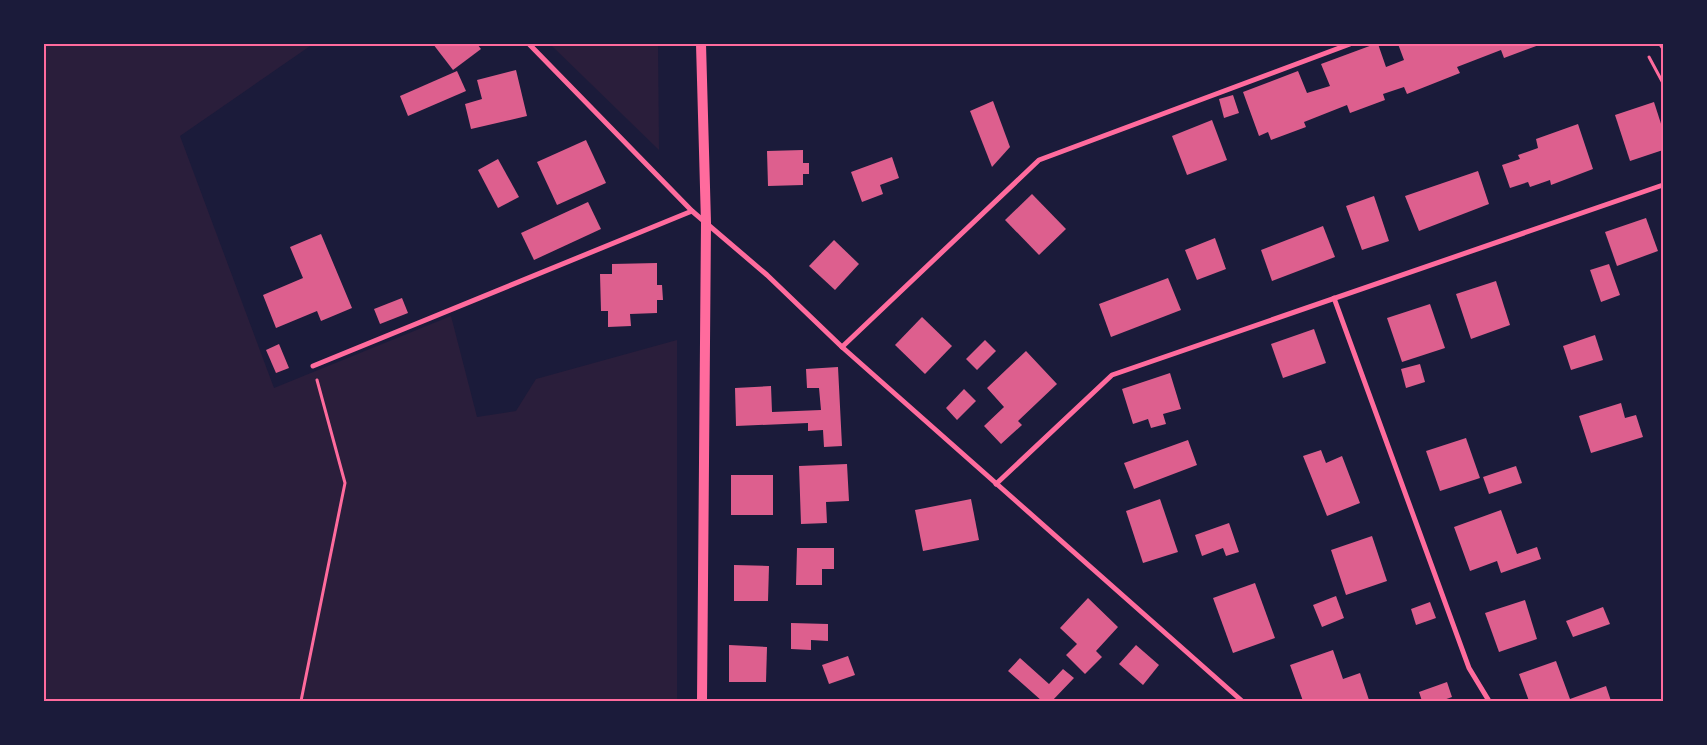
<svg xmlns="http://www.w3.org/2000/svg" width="1707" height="745" font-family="'DejaVu Sans',sans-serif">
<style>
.green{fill:#2a1e3b}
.building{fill:#dd5f8e}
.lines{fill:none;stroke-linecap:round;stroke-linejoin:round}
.path{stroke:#ff6b9d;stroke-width:3}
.minor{stroke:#ff6b9d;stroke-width:5}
.secondary{stroke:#ff6b9d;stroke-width:10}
.neatline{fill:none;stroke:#ff6b9d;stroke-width:2}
</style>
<rect width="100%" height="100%" fill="#1b1b3a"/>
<g class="green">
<polygon points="44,44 313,44 180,136 274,388 451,316 477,417 516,411 536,379 677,340 677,701 44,701"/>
<polygon points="550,44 658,44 659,150"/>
</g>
<g class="building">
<polygon points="433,44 477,44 481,49 453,70"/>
<polygon points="1375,44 1378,44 1386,67 1404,60 1398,44 1539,45 1504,58 1501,50 1457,67 1460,73 1407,94 1404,87 1383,94 1385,100 1350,113 1347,105 1304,122 1306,127 1271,140 1268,132 1259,136 1243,92 1298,71 1307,93 1330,86 1321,64"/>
<polygon points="516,70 527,116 471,129 465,104 482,99 477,80"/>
<polygon points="457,71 466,91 408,116 400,96"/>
<polygon points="1233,95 1239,113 1224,118 1219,99"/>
<polygon points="993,101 1010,147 992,167 970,111"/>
<polygon points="1654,102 1663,130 1663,150 1630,161 1615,115"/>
<polygon points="1212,120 1227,160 1187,175 1172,136"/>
<polygon points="1578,124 1593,169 1551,185 1550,180 1530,187 1528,182 1510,188 1502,165 1520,159 1518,155 1538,148 1536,139"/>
<polygon points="586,140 606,183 557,205 537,162"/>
<polygon points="803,150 803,163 809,163 809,174 803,174 803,185 768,186 767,151"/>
<polygon points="892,157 899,178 880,185 883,194 862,202 851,172"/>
<polygon points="498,159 519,197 498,208 478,170"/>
<polygon points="1478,171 1489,204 1419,231 1405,196"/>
<polygon points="1032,194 1066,229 1039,255 1005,220"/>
<polygon points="1374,196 1389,241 1362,250 1346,206"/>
<polygon points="588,202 601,229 534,260 521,233"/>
<polygon points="1646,218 1658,251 1617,266 1605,232"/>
<polygon points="1323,226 1335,257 1272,281 1261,250"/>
<polygon points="321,234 352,308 321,321 317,311 276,328 263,295 303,278 290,247"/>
<polygon points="1215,238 1226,269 1197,280 1185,250"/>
<polygon points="834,240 859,264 835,290 809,266"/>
<polygon points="657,263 657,285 662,285 663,300 657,300 657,313 630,314 631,326 608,327 608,311 601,311 600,274 612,274 612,264"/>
<polygon points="1609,264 1620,295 1601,302 1590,270"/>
<polygon points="1168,278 1181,310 1111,337 1099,304"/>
<polygon points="1496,281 1510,325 1471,339 1456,294"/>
<polygon points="402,298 408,313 380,324 374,309"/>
<polygon points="1430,304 1445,348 1402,362 1387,318"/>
<polygon points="922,317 952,346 925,374 895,345"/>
<polygon points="1314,329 1326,363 1283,378 1271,344"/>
<polygon points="1595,335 1603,360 1571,370 1563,346"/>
<polygon points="985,340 996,351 977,370 966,359"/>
<polygon points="279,344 289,368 276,373 266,350"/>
<polygon points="1026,351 1057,384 1018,421 1022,425 1001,444 984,426 1004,407 987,388"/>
<polygon points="1420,364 1425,382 1406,388 1401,369"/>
<polygon points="838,367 842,446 824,447 823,430 808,431 808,423 736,426 735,388 771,386 772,412 821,410 819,388 807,388 806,369"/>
<polygon points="1170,373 1181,409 1163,414 1166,424 1151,428 1148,419 1133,424 1122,389"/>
<polygon points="964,389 976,401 957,420 946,408"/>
<polygon points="1621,403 1625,418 1636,415 1643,437 1591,453 1579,416"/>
<polygon points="1466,438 1480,478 1440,491 1426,451"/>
<polygon points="1188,440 1197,465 1134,489 1124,463"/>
<polygon points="1321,450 1326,463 1342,456 1360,503 1327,516 1303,456"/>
<polygon points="847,464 849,501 826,502 827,523 801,524 799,466"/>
<polygon points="1516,466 1522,483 1489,494 1483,477"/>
<rect x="731" y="475" width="42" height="40"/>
<polygon points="971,499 979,540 923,551 915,510"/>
<polygon points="1160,499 1178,552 1143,563 1126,511"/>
<polygon points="1501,510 1517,554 1537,547 1541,559 1501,573 1497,561 1470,571 1454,527"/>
<polygon points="1229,523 1239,552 1226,556 1223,548 1202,556 1195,535"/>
<polygon points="1372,536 1387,581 1346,595 1331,550"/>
<polygon points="797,548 834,548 834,569 822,569 822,585 796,585"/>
<polygon points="734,565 769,566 768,601 734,601"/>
<polygon points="1255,583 1275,638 1233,653 1213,598"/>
<polygon points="1336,596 1344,618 1322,627 1313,605"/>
<polygon points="1088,598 1118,627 1096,651 1102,657 1085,674 1066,655 1077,644 1060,628"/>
<polygon points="1525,600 1537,639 1499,652 1485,613"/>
<polygon points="1430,602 1436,618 1416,625 1411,609"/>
<polygon points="1603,607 1610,624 1573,637 1566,621"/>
<polygon points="791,623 828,624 828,641 811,640 811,650 791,649"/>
<polygon points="729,645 767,647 766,682 729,682"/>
<polygon points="1136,645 1159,665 1143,685 1119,664"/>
<polygon points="1333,650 1343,679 1360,673 1369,700 1303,701 1290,665"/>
<polygon points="848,656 855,675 829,684 822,665"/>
<polygon points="1020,658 1049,684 1063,669 1074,678 1052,701 1042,701 1008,671"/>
<polygon points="1556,661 1570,699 1606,686 1611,701 1529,701 1519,674"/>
<polygon points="1447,682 1452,697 1441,701 1422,701 1419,692"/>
</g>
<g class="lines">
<g class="path">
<polyline points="1649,57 1663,83"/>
<polyline points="301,701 345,483 317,380"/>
</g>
<g class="minor">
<polyline points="529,44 692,211 767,275 842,347 1242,701"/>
<polyline points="1661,44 1663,47"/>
<polyline points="1334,298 1469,668 1489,701"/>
<polyline points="842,347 1039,160 1350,44"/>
<polyline points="313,366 692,211"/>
<polyline points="996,484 1112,375 1663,185"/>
</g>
<polyline class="secondary" points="701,44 706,223 702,701"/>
</g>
<rect width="1707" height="745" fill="none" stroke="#1b1b3a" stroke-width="90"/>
<rect x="45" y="45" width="1617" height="655" class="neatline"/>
</svg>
